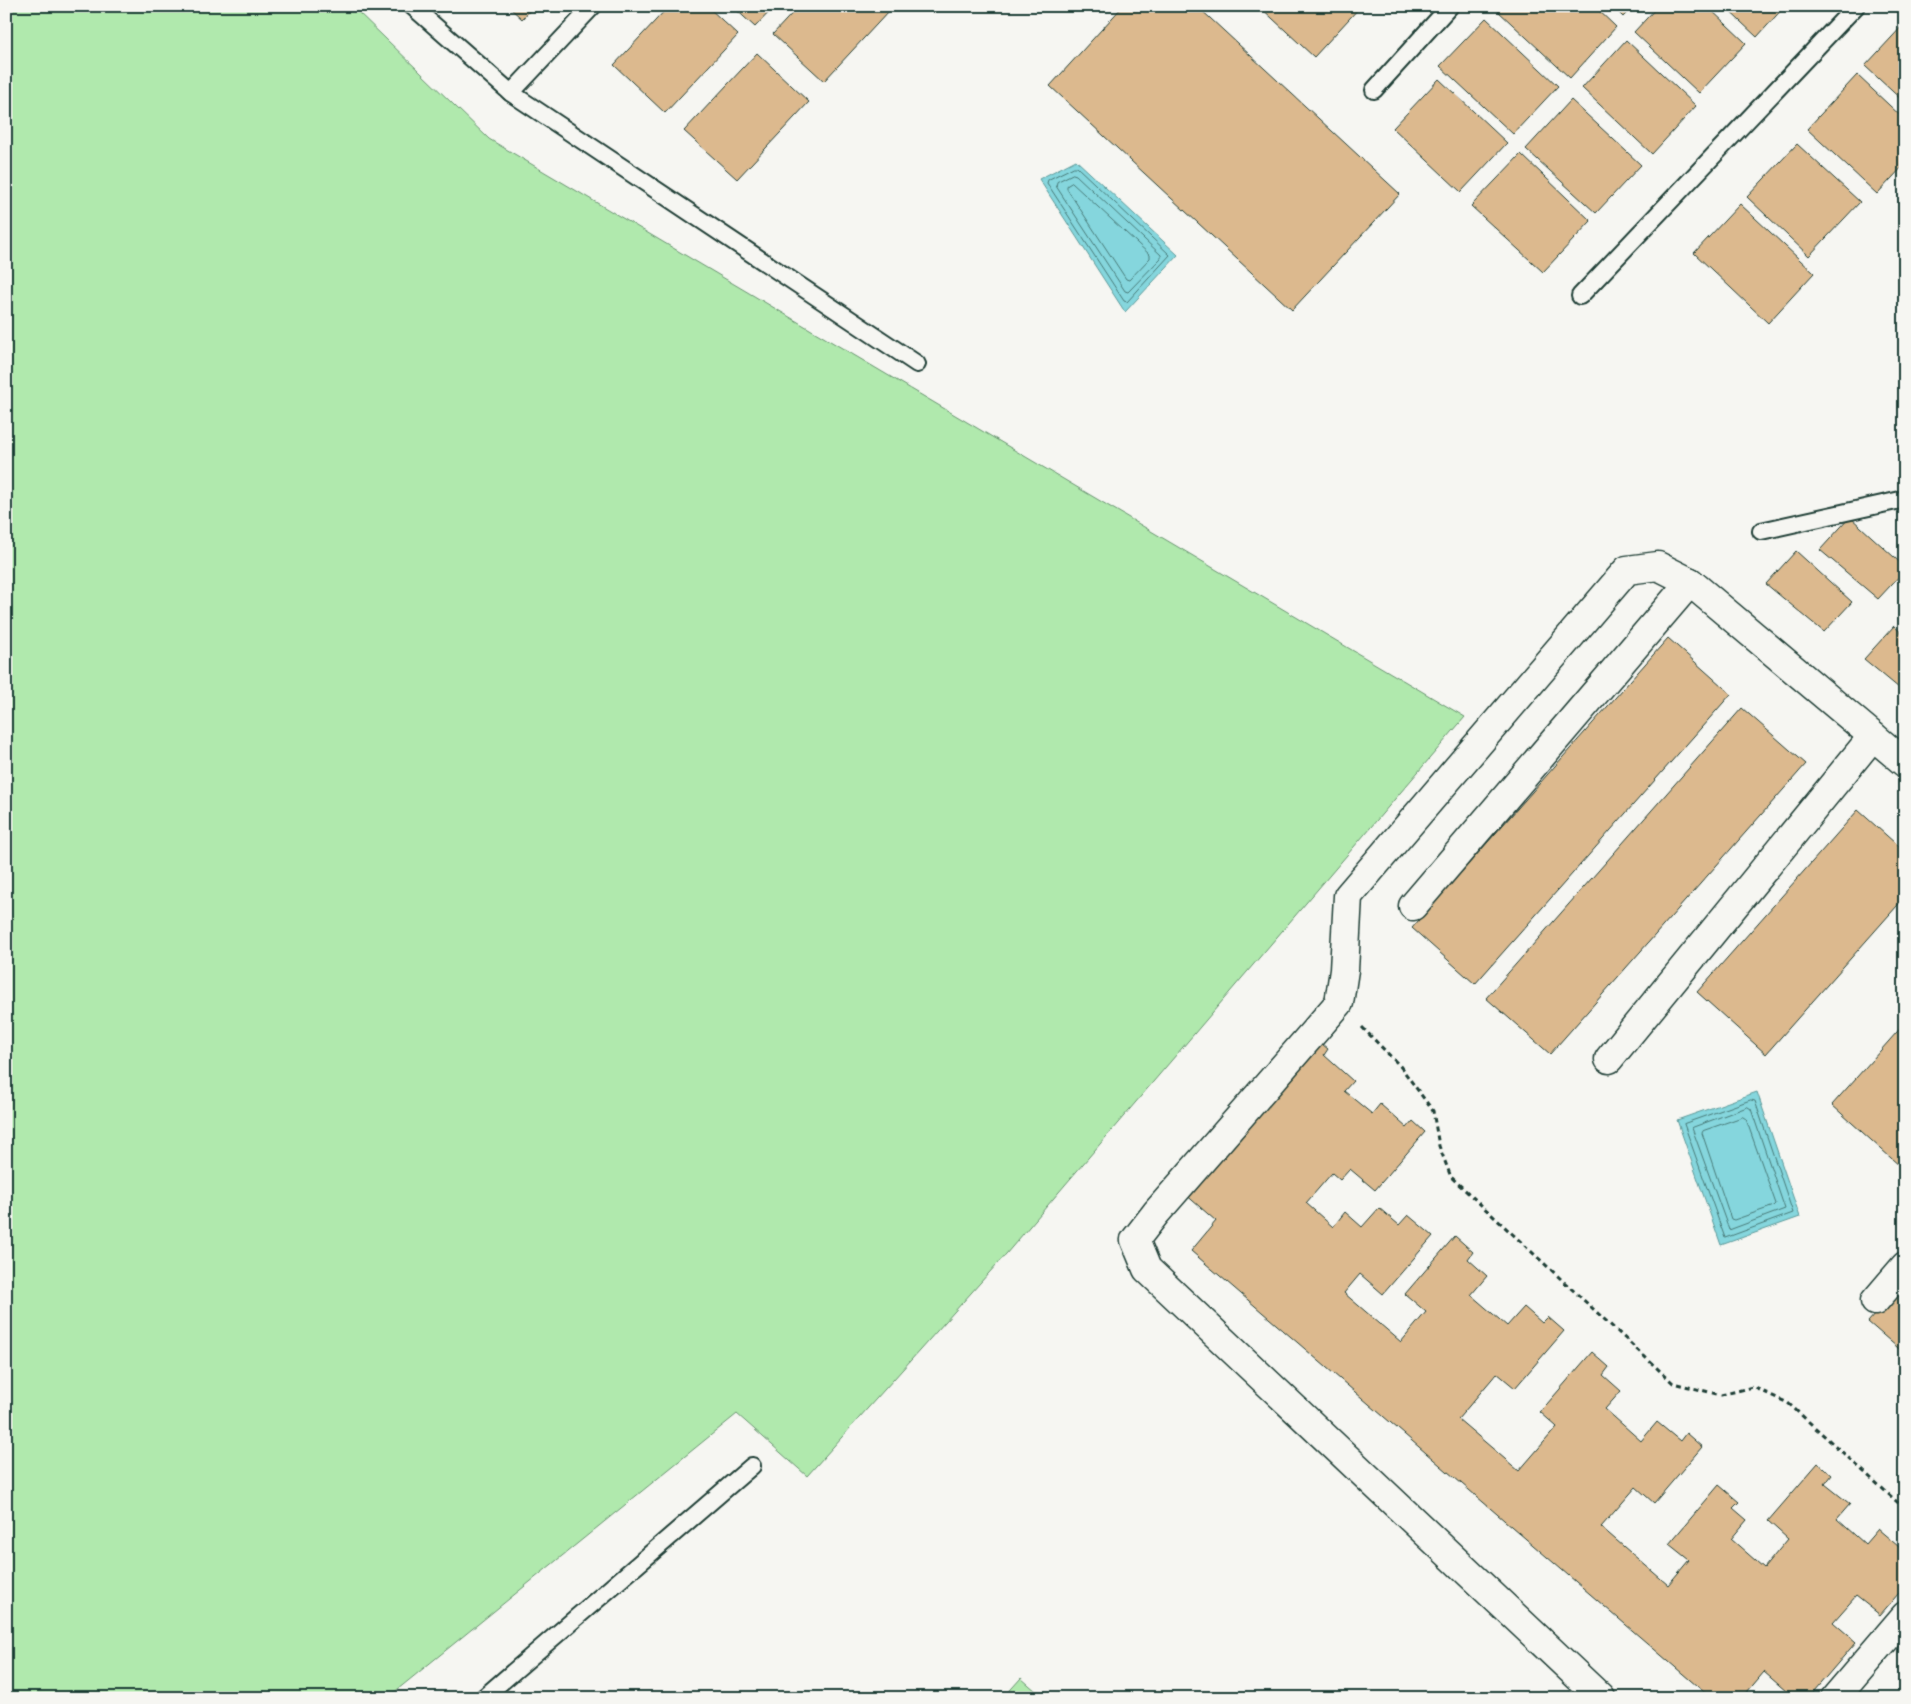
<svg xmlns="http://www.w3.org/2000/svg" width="1911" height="1704" font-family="'Balsamiq Sans',sans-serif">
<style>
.green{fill:#b0e9ad;stroke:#689370}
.water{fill:#85d6dd;stroke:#5c9999}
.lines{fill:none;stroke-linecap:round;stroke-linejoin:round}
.shore{stroke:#487a78;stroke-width:1}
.building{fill:#dcb98e;stroke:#1f3d34}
.lane-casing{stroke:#1f3d34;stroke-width:20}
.street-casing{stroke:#1f3d34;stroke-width:31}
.path{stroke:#1f3d34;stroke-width:3;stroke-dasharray:5 4;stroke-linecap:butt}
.lane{stroke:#f6f6f2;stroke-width:16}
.street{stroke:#f6f6f2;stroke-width:28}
</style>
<rect width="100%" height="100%" fill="#f6f6f2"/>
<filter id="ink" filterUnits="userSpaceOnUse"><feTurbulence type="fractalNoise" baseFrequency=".02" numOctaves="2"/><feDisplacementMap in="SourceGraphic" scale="10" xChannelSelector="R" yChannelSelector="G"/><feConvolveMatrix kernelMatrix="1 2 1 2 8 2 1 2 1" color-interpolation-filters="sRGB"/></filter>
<g filter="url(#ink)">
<g class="green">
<polygon points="6,6 352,6 489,139 1465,717 1006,1254 807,1476 737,1414 387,1698 6,1698"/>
<polygon points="1021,1678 1044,1698 1003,1698"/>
</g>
<g class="water">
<polygon points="1076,160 1178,255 1125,312 1039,179"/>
<polygon points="1757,1092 1800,1217 1721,1245 1677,1120"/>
</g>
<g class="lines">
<g class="shore">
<polygon points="1074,167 1077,167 1170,255 1127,302 1124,301 1047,183 1048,180"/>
<polygon points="1073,174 1076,175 1161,255 1161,258 1128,292 1125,291 1056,186 1057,182"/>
<polygon points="1072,183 1150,255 1150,258 1129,280 1126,279 1067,189 1067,186"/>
<polygon points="1751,1100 1755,1101 1793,1213 1725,1238 1684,1124"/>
<polygon points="1748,1107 1751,1109 1785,1209 1729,1230 1692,1128"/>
<polygon points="1743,1117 1746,1119 1776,1204 1774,1206 1734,1220 1731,1219 1702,1133 1703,1131"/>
</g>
</g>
<g class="building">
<polygon points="508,6 534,6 522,19"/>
<polygon points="669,6 707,6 738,35 665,113 614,65"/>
<polygon points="732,6 775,6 755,27"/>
<polygon points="799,6 886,6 890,10 824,81 773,34"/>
<polygon points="1123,6 1197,6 1400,194 1292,310 1050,86"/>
<polygon points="1259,6 1361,6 1314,57"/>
<polygon points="1502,6 1594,6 1616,27 1570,78 1498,11"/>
<polygon points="1612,6 1633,6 1623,17"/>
<polygon points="1658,6 1707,6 1746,43 1699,93 1634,32"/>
<polygon points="1724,6 1785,6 1757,37"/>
<polygon points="1486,18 1558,86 1513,134 1440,66"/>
<polygon points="1905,23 1905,103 1865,66"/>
<polygon points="1626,40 1696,106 1652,154 1582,88"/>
<polygon points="757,53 809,102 737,179 684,131"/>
<polygon points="1857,75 1905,120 1905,164 1877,194 1807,129"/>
<polygon points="1439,79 1507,143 1461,192 1393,128"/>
<polygon points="1571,100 1641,165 1596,213 1526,149"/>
<polygon points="1797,144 1860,202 1809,256 1747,197"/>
<polygon points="1521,154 1591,221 1543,272 1471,206"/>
<polygon points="1740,204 1814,273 1768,323 1694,253"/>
<polygon points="1850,517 1905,567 1905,570 1878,599 1820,550"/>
<polygon points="1796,551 1852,602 1824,632 1766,584"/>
<polygon points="1894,626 1905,636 1905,693 1864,659"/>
<polygon points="1668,638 1731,694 1475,984 1412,928"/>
<polygon points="1742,708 1806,764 1550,1054 1486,998"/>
<polygon points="1858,810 1905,852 1905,897 1766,1054 1697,992"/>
<polygon points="1905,1023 1905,1163 1901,1167 1832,1105"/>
<polygon points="1316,1039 1328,1049 1324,1055 1353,1081 1344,1091 1372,1114 1380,1104 1407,1128 1413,1121 1425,1132 1375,1190 1350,1169 1340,1180 1332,1173 1306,1203 1333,1227 1345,1212 1362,1227 1379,1208 1399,1225 1408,1215 1433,1236 1383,1294 1360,1274 1344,1293 1401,1342 1426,1312 1405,1294 1455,1236 1473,1252 1468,1259 1487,1276 1471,1295 1507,1326 1524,1307 1542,1323 1548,1317 1564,1331 1515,1388 1497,1373 1458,1419 1519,1471 1557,1427 1540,1412 1592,1352 1609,1367 1603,1375 1621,1391 1605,1409 1641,1441 1657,1422 1680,1441 1686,1433 1702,1447 1654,1503 1636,1487 1601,1527 1668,1585 1689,1560 1669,1544 1719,1485 1739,1502 1733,1508 1747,1520 1731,1539 1764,1568 1788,1539 1768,1521 1818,1463 1832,1475 1825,1484 1850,1504 1837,1519 1865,1544 1878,1529 1905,1552 1905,1586 1880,1615 1856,1596 1833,1622 1856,1642 1808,1698 1794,1698 1764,1672 1742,1698 1711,1698 1191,1251 1216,1221 1184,1193"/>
<polygon points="1905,1280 1905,1354 1868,1322"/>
</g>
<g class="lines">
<g class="lane-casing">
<g id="lane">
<polyline points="412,6 511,93 593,6"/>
<polyline points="1374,90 1450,6"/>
<polyline points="511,93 917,364"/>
<polyline points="1580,296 1856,6"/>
<polyline points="1761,531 1905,499"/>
<polyline points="483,1698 752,1466"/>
</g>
</g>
<g class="street-casing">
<g id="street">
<polyline points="1413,906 1690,582"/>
<polyline points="1609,1059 1873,736"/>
<polyline points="1875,1301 1905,1266"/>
<polyline points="1601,1698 1147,1269 1135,1240 1156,1213 1339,1003 1344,970 1348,896 1627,570 1658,566 1690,582 1905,763"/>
<polyline points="1835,1698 1905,1616"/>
</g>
</g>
<polyline class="path" points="1362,1027 1400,1066 1433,1111 1439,1146 1451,1177 1673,1383 1721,1395 1753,1387 1788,1403 1905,1509"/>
<use href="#lane" class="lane"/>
<use href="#street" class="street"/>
</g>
</g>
<rect width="1911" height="1704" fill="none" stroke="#f6f6f2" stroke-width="25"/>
<rect x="12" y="12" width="1886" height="1679" fill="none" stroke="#1f3d34" stroke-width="2" filter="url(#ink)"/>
</svg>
